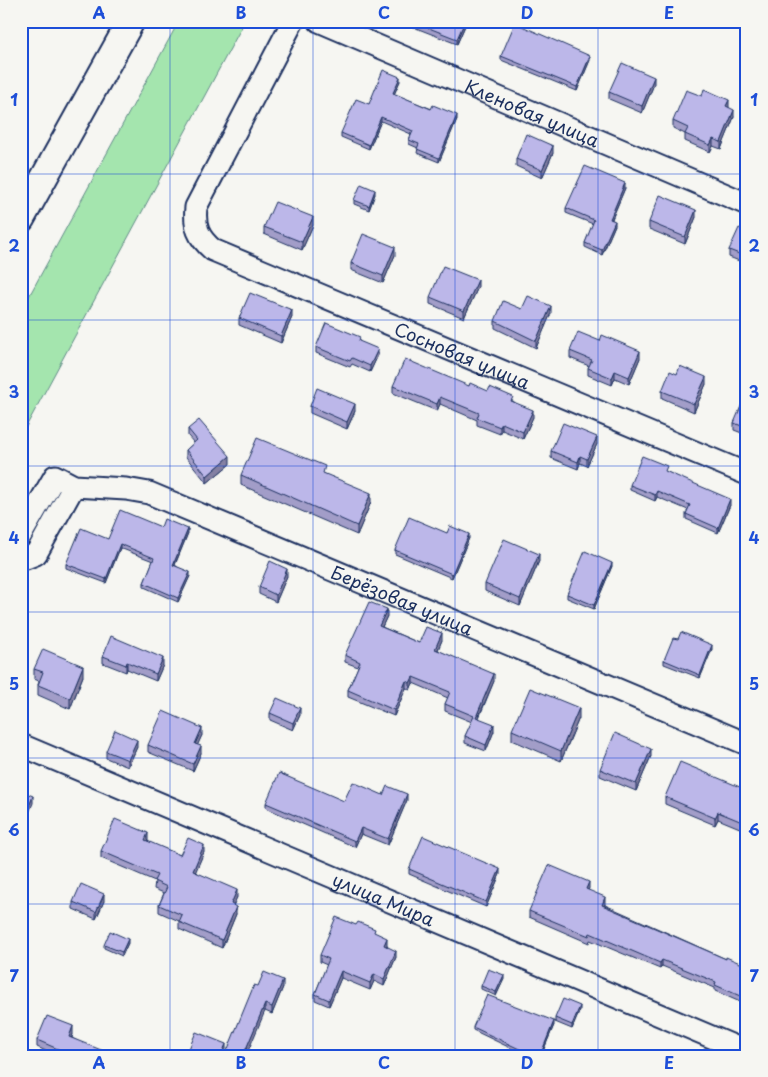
<svg xmlns="http://www.w3.org/2000/svg" width="768" height="1077" font-family="'Playpen Sans',sans-serif">
<style>
.green{fill:#a4e5ae;stroke:#608a86}
.lines{fill:none;stroke-linecap:round;stroke-linejoin:round}
.minor-casing{stroke:#1b2f5e;stroke-width:25}
.tertiary-casing{stroke:#1b2f5e;stroke-width:30}
.minor{stroke:#f6f6f2;stroke-width:21}
.tertiary{stroke:#f6f6f2;stroke-width:26}
.wall{fill:#a29dc8;stroke:#1b2f5e}
.shaded-wall{fill:#8480a3;stroke:#1b2f5e}
.building{fill:#bcb7e9;stroke:#1b2f5e}
.grid{fill:none;stroke:#1d4ed8;stroke-width:1;stroke-opacity:0.55}
.labels{text-anchor:middle;dominant-baseline:central;stroke-width:4;stroke-linejoin:round;paint-order:stroke}
.street-label{font-size:18px;fill:#1b2f5e;stroke:#f6f6f2}
.neatline{fill:none;stroke:#1d4ed8;stroke-width:2}
.grid-label{font-size:16px;text-anchor:middle;font-weight:bold;fill:#1d4ed8}
</style>
<rect width="100%" height="100%" fill="#f6f6f2"/>
<filter id="ink" filterUnits="userSpaceOnUse"><feTurbulence type="fractalNoise" baseFrequency=".02" numOctaves="2"/><feDisplacementMap in="SourceGraphic" scale="10" xChannelSelector="R" yChannelSelector="G"/><feConvolveMatrix kernelMatrix="1 2 1 2 8 2 1 2 1" color-interpolation-filters="sRGB"/></filter>
<g filter="url(#ink)">
<polygon class="green" points="179,21 245,21 21,436 21,311"/>
<g class="lines">
<g class="minor-casing">
<g id="minor">
<path id="s1" d="M 293,21 L 196,207 C 194,227 198,237 213,250 L 747,474"/>
<path id="s2" d="M 319,21 L 747,204"/>
<path id="s3" d="M 21,535 L 55,476 L 74,486 L 126,489 L 149,493 L 747,744"/>
<polyline points="21,557 26,558 36,554 74,486"/>
<path id="s4" d="M 21,745 L 747,1052"/>
</g>
</g>
<g class="tertiary-casing">
<polyline id="tertiary" points="21,219 131,21"/>
</g>
<use href="#minor" class="minor"/>
<use href="#tertiary" class="tertiary"/>
</g>
<g class="wall">
<polygon points="398,21 467,21 457,44"/>
<polygon points="501,56 590,60 577,91 501,60"/>
<polygon points="400,81 394,94 457,119 439,162 417,153 418,148 409,144 409,140 411,134 381,121 369,149 341,137 341,133 369,104"/>
<polygon points="654,84 642,113 609,99 609,92"/>
<polygon points="729,107 729,108 734,117 721,149 713,146 710,152 685,141 685,134 673,128 673,121"/>
<polygon points="553,153 542,178 516,166 516,159"/>
<polygon points="625,188 612,219 615,225 602,255 585,247 585,243 593,224 566,213 566,208"/>
<polygon points="375,194 369,210 354,204 354,200"/>
<polygon points="696,217 685,244 649,229 649,222"/>
<polygon points="313,225 302,250 264,234 264,227"/>
<polygon points="747,231 747,264 729,257 729,250"/>
<polygon points="395,255 383,283 351,270 351,263"/>
<polygon points="478,287 464,318 430,304 430,297"/>
<polygon points="522,309 551,313 536,348 495,328 495,321"/>
<polygon points="292,317 281,343 239,325 239,318"/>
<polygon points="600,341 640,358 629,384 615,378 612,385 588,375 588,368 589,366 570,358 570,351"/>
<polygon points="360,342 378,355 370,372 352,364 350,367 316,353 316,347"/>
<polygon points="677,374 706,384 694,412 662,398 662,391"/>
<polygon points="393,386 469,386 513,401 533,417 523,439 502,430 500,434 477,425 477,420 440,404 437,411 393,393"/>
<polygon points="747,400 747,435 734,430 734,423"/>
<polygon points="310,406 355,411 347,429 310,413"/>
<polygon points="188,429 230,464 207,483 186,457 186,450 194,443 188,436"/>
<polygon points="597,444 587,466 580,463 578,469 551,458 551,451"/>
<polygon points="667,472 730,505 718,533 686,519 686,514 688,510 657,497 655,501 630,490 630,485"/>
<polygon points="325,474 371,502 357,535 241,485 241,475"/>
<polygon points="161,527 188,533 175,565 190,576 178,602 144,587 144,583 153,561 120,548 106,583 66,568 66,564 108,539"/>
<polygon points="447,533 469,538 452,578 395,554 395,550"/>
<polygon points="539,561 520,606 485,591 485,584"/>
<polygon points="612,566 594,609 567,598 567,594"/>
<polygon points="287,576 276,602 259,594 259,587"/>
<polygon points="387,616 382,627 419,643 442,640 438,650 494,681 479,718 494,731 486,751 465,743 465,736 472,722 445,711 445,704 448,698 413,683 410,690 406,688 394,716 348,697 348,690 358,667 345,662 345,655"/>
<polygon points="678,639 712,649 700,678 664,664 664,660"/>
<polygon points="103,656 163,665 156,681 127,669 126,672 103,663"/>
<polygon points="34,669 83,676 70,709 38,695 38,685 39,681 34,679"/>
<polygon points="747,688 747,702 744,701 744,694"/>
<polygon points="270,713 300,715 293,730 270,720"/>
<polygon points="579,718 561,761 512,740 512,730"/>
<polygon points="202,735 197,745 201,753 193,771 148,752 148,745"/>
<polygon points="137,747 128,767 106,758 106,751"/>
<polygon points="651,756 636,791 600,776 600,769"/>
<polygon points="747,790 747,831 718,819 715,825 665,804 665,797"/>
<polygon points="383,795 407,800 388,845 361,834 355,847 266,808 266,803 344,801"/>
<polygon points="148,840 147,842 180,855 204,852 195,872 237,897 233,905 236,914 222,948 179,929 179,921 159,912 159,905 164,893 154,889 155,881 101,858 101,851"/>
<polygon points="409,869 500,874 486,907 409,874"/>
<polygon points="589,888 588,890 605,904 605,905 726,959 747,966 747,1005 715,991 715,988 662,966 660,969 590,940 589,943 529,917 529,911"/>
<polygon points="104,901 96,919 73,909 73,902"/>
<polygon points="375,933 387,945 387,946 396,957 384,986 374,981 370,990 341,978 329,1006 315,1000 315,994 327,965 320,962 320,955"/>
<polygon points="128,943 122,956 104,948 104,945"/>
<polygon points="504,979 496,996 481,989 481,986"/>
<polygon points="258,986 283,987 272,1014 265,1011"/>
<polygon points="580,1010 572,1029 555,1022 555,1018"/>
<polygon points="554,1025 541,1056 527,1056 473,1030 473,1027"/>
<polygon points="73,1034 72,1038 106,1056 57,1056 37,1047 37,1040"/>
</g>
<g class="shaded-wall">
<polygon points="465,21 467,21 457,44 457,39"/>
<polygon points="590,56 590,60 577,91 577,87"/>
<polygon points="400,77 400,81 393,97 393,93"/>
<polygon points="654,77 654,84 642,113 642,106"/>
<polygon points="729,100 729,107 726,114 726,106"/>
<polygon points="734,110 734,117 721,149 721,142"/>
<polygon points="457,115 457,119 439,162 439,158"/>
<polygon points="381,117 381,121 369,149 369,145"/>
<polygon points="713,139 713,146 710,152 710,145"/>
<polygon points="553,146 553,153 542,178 542,170"/>
<polygon points="625,183 625,188 610,223 610,219"/>
<polygon points="375,190 375,194 369,210 369,206"/>
<polygon points="696,210 696,217 685,244 685,237"/>
<polygon points="313,217 313,225 302,250 302,242"/>
<polygon points="615,221 615,225 602,255 602,250"/>
<polygon points="395,247 395,255 383,283 383,276"/>
<polygon points="478,280 478,287 464,318 464,311"/>
<polygon points="551,306 551,313 536,348 536,341"/>
<polygon points="292,310 292,317 281,343 281,336"/>
<polygon points="378,349 378,355 370,372 370,366"/>
<polygon points="640,351 640,358 629,384 629,377"/>
<polygon points="615,371 615,378 612,385 612,378"/>
<polygon points="706,377 706,384 694,412 694,404"/>
<polygon points="440,397 440,404 437,411 437,404"/>
<polygon points="355,404 355,411 347,429 347,422"/>
<polygon points="533,410 533,417 523,439 523,432"/>
<polygon points="502,423 502,430 500,434 500,427"/>
<polygon points="597,437 597,444 587,466 587,459"/>
<polygon points="230,456 230,464 207,483 207,476"/>
<polygon points="580,456 580,463 578,469 578,462"/>
<polygon points="657,491 657,497 655,501 655,495"/>
<polygon points="371,493 371,502 357,535 357,526"/>
<polygon points="730,499 730,505 718,533 718,528"/>
<polygon points="188,529 188,533 173,569 173,565"/>
<polygon points="469,534 469,538 452,578 452,574"/>
<polygon points="120,544 120,548 106,583 106,579"/>
<polygon points="539,554 539,561 520,606 520,599"/>
<polygon points="612,563 612,566 594,609 594,605"/>
<polygon points="287,569 287,576 276,602 276,595"/>
<polygon points="190,572 190,576 178,602 178,598"/>
<polygon points="387,609 387,616 379,633 379,626"/>
<polygon points="442,633 442,640 435,656 435,649"/>
<polygon points="712,645 712,649 700,678 700,675"/>
<polygon points="163,658 163,665 156,681 156,674"/>
<polygon points="127,662 127,669 126,672 126,665"/>
<polygon points="83,666 83,676 70,709 70,698"/>
<polygon points="494,674 494,681 476,723 476,717"/>
<polygon points="413,677 413,683 410,690 410,683"/>
<polygon points="406,681 406,688 394,716 394,710"/>
<polygon points="300,708 300,715 293,730 293,723"/>
<polygon points="579,708 579,718 561,761 561,751"/>
<polygon points="494,724 494,731 486,751 486,745"/>
<polygon points="202,728 202,735 195,751 195,744"/>
<polygon points="137,740 137,747 128,767 128,760"/>
<polygon points="201,746 201,753 193,771 193,764"/>
<polygon points="651,749 651,756 636,791 636,784"/>
<polygon points="407,794 407,800 388,845 388,839"/>
<polygon points="33,796 33,803 21,832 21,825"/>
<polygon points="718,812 718,819 715,825 715,818"/>
<polygon points="361,828 361,834 355,847 355,841"/>
<polygon points="148,833 148,840 145,848 145,840"/>
<polygon points="204,845 204,852 193,878 193,871"/>
<polygon points="500,869 500,874 486,907 486,902"/>
<polygon points="589,882 589,888 586,896 586,889"/>
<polygon points="237,890 237,897 231,911 231,904"/>
<polygon points="104,894 104,901 96,919 96,912"/>
<polygon points="605,897 605,904 602,911 602,905"/>
<polygon points="236,907 236,914 222,948 222,940"/>
<polygon points="387,938 387,945 384,952 384,945"/>
<polygon points="128,939 128,943 122,956 122,952"/>
<polygon points="396,951 396,957 384,986 384,979"/>
<polygon points="662,960 662,966 660,969 660,963"/>
<polygon points="341,971 341,978 329,1006 329,1000"/>
<polygon points="374,974 374,981 370,990 370,983"/>
<polygon points="504,975 504,979 496,996 496,992"/>
<polygon points="283,980 283,987 272,1014 272,1007"/>
<polygon points="265,1004 265,1011 246,1056 243,1056"/>
<polygon points="580,1006 580,1010 572,1029 572,1025"/>
<polygon points="554,1021 554,1025 541,1056 540,1056"/>
<polygon points="73,1026 73,1034 69,1044 69,1037"/>
<polygon points="226,1044 226,1049 223,1056 221,1056"/>
</g>
<g class="building">
<polygon points="411,21 465,21 457,39"/>
<polygon points="515,23 590,56 577,87 501,56"/>
<polygon points="622,63 654,77 642,106 609,92"/>
<polygon points="383,70 400,77 393,93 431,109 433,105 457,115 439,158 417,149 419,144 409,140 413,131 381,117 369,145 341,133 356,99 369,104"/>
<polygon points="704,89 729,100 726,106 734,110 721,142 713,139 710,145 685,134 688,128 673,121 686,90 702,96"/>
<polygon points="526,134 553,146 542,170 516,159"/>
<polygon points="585,166 625,183 610,219 615,221 602,250 585,243 594,220 566,208"/>
<polygon points="361,184 375,190 369,206 354,200"/>
<polygon points="660,195 696,210 685,237 649,222"/>
<polygon points="275,202 313,217 302,242 264,227"/>
<polygon points="739,228 747,231 747,257 729,250"/>
<polygon points="363,234 395,247 383,276 351,263"/>
<polygon points="443,266 478,280 464,311 430,297"/>
<polygon points="250,293 292,310 281,336 239,318"/>
<polygon points="528,296 551,306 536,341 495,321 503,301 522,309"/>
<polygon points="326,323 360,337 359,341 378,349 370,366 352,358 350,361 316,347"/>
<polygon points="578,332 600,341 602,335 640,351 629,377 615,371 612,378 588,368 592,360 570,351"/>
<polygon points="405,359 469,386 470,383 488,391 490,387 513,397 511,401 533,410 523,432 502,423 500,427 477,418 479,413 440,397 437,404 393,386"/>
<polygon points="680,366 706,377 694,404 662,391 670,371 677,374"/>
<polygon points="317,388 355,404 347,422 310,406"/>
<polygon points="744,399 747,400 747,428 734,423"/>
<polygon points="199,420 230,456 207,476 186,450 197,440 188,429"/>
<polygon points="563,423 597,437 587,459 580,456 578,462 551,451"/>
<polygon points="257,438 325,466 323,473 371,493 357,526 241,475"/>
<polygon points="642,456 667,466 665,471 730,499 718,528 686,514 690,505 657,491 655,495 630,485"/>
<polygon points="120,510 161,527 164,519 188,529 173,565 190,572 178,598 144,583 154,558 120,544 106,579 66,564 81,528 108,539"/>
<polygon points="409,517 447,533 450,526 469,534 452,574 395,550"/>
<polygon points="504,539 539,554 520,599 485,584"/>
<polygon points="585,551 612,563 594,605 567,594"/>
<polygon points="270,561 287,569 276,595 259,587"/>
<polygon points="369,602 387,609 379,626 419,643 426,627 442,633 435,649 494,674 476,717 494,724 486,745 465,736 474,716 445,704 450,692 413,677 410,683 406,681 394,710 348,690 360,662 345,655"/>
<polygon points="681,632 712,645 700,675 664,660 673,638 678,639"/>
<polygon points="111,636 163,658 156,674 127,662 126,665 103,656"/>
<polygon points="43,649 83,666 70,698 38,685 43,672 34,669"/>
<polygon points="530,688 579,708 561,751 512,730"/>
<polygon points="747,688 747,695 744,694"/>
<polygon points="277,698 300,708 293,723 270,713"/>
<polygon points="163,711 202,728 195,744 201,746 193,764 148,745"/>
<polygon points="115,730 137,740 128,760 106,751"/>
<polygon points="615,733 651,749 636,784 600,769"/>
<polygon points="680,762 747,790 747,824 718,812 715,818 665,797"/>
<polygon points="279,773 344,801 353,782 383,795 387,786 407,794 388,839 361,828 355,841 266,803"/>
<polygon points="21,791 33,796 21,825"/>
<polygon points="115,819 148,833 145,840 180,855 188,838 204,845 193,871 237,890 231,904 236,907 222,940 179,922 182,915 159,905 167,887 154,881 157,875 101,851"/>
<polygon points="423,836 500,869 486,902 409,869"/>
<polygon points="549,865 589,882 586,889 605,897 602,905 726,959 726,957 747,966 747,999 715,985 716,982 662,960 660,963 590,933 589,936 529,911"/>
<polygon points="81,884 104,894 96,912 73,902"/>
<polygon points="336,917 356,925 358,922 375,929 374,932 387,938 384,945 396,951 384,979 374,974 370,983 341,971 329,1000 315,994 329,959 320,955"/>
<polygon points="110,931 128,939 122,952 104,945"/>
<polygon points="488,969 504,975 496,992 481,986"/>
<polygon points="264,972 283,980 272,1007 265,1004 243,1056 225,1056 254,985 258,986"/>
<polygon points="487,995 554,1021 540,1056 534,1056 473,1027"/>
<polygon points="563,999 580,1006 572,1025 555,1018"/>
<polygon points="47,1016 73,1026 69,1037 106,1052 104,1056 74,1056 37,1040"/>
<polygon points="196,1032 226,1044 221,1056 186,1056"/>
</g>
</g>
<path class="grid" d="M 170,21 L 170,1056M 313,21 L 313,1056M 455,21 L 455,1056M 598,21 L 598,1056M 21,174 L 747,174M 21,320 L 747,320M 21,466 L 747,466M 21,612 L 747,612M 21,758 L 747,758M 21,904 L 747,904"/>
<g class="labels">
<g class="street-label">
<text stroke="none"><textPath href="#s2" startOffset="232">Кленовая улица</textPath></text>
<text stroke="none"><textPath href="#s1" startOffset="529">Сосновая улица</textPath></text>
<text stroke="none"><textPath href="#s3" startOffset="440">Берёзовая улица</textPath></text>
<text stroke="none"><textPath href="#s4" startOffset="394">улица Мира</textPath></text>
</g>
</g>
<rect width="768" height="1077" fill="none" stroke="#f6f6f2" stroke-width="55"/>
<rect x="28" y="28" width="712" height="1022" class="neatline"/>
<g class="grid-label">
<text x="99" y="19">A</text>
<text x="241" y="19">B</text>
<text x="384" y="19">C</text>
<text x="527" y="19">D</text>
<text x="669" y="19">E</text>
<text x="14" y="106">1</text>
<text x="754" y="106">1</text>
<text x="14" y="252">2</text>
<text x="754" y="252">2</text>
<text x="14" y="398">3</text>
<text x="754" y="398">3</text>
<text x="14" y="544">4</text>
<text x="754" y="544">4</text>
<text x="14" y="690">5</text>
<text x="754" y="690">5</text>
<text x="14" y="836">6</text>
<text x="754" y="836">6</text>
<text x="14" y="982">7</text>
<text x="754" y="982">7</text>
<text x="99" y="1069">A</text>
<text x="241" y="1069">B</text>
<text x="384" y="1069">C</text>
<text x="527" y="1069">D</text>
<text x="669" y="1069">E</text>
</g>
</svg>
